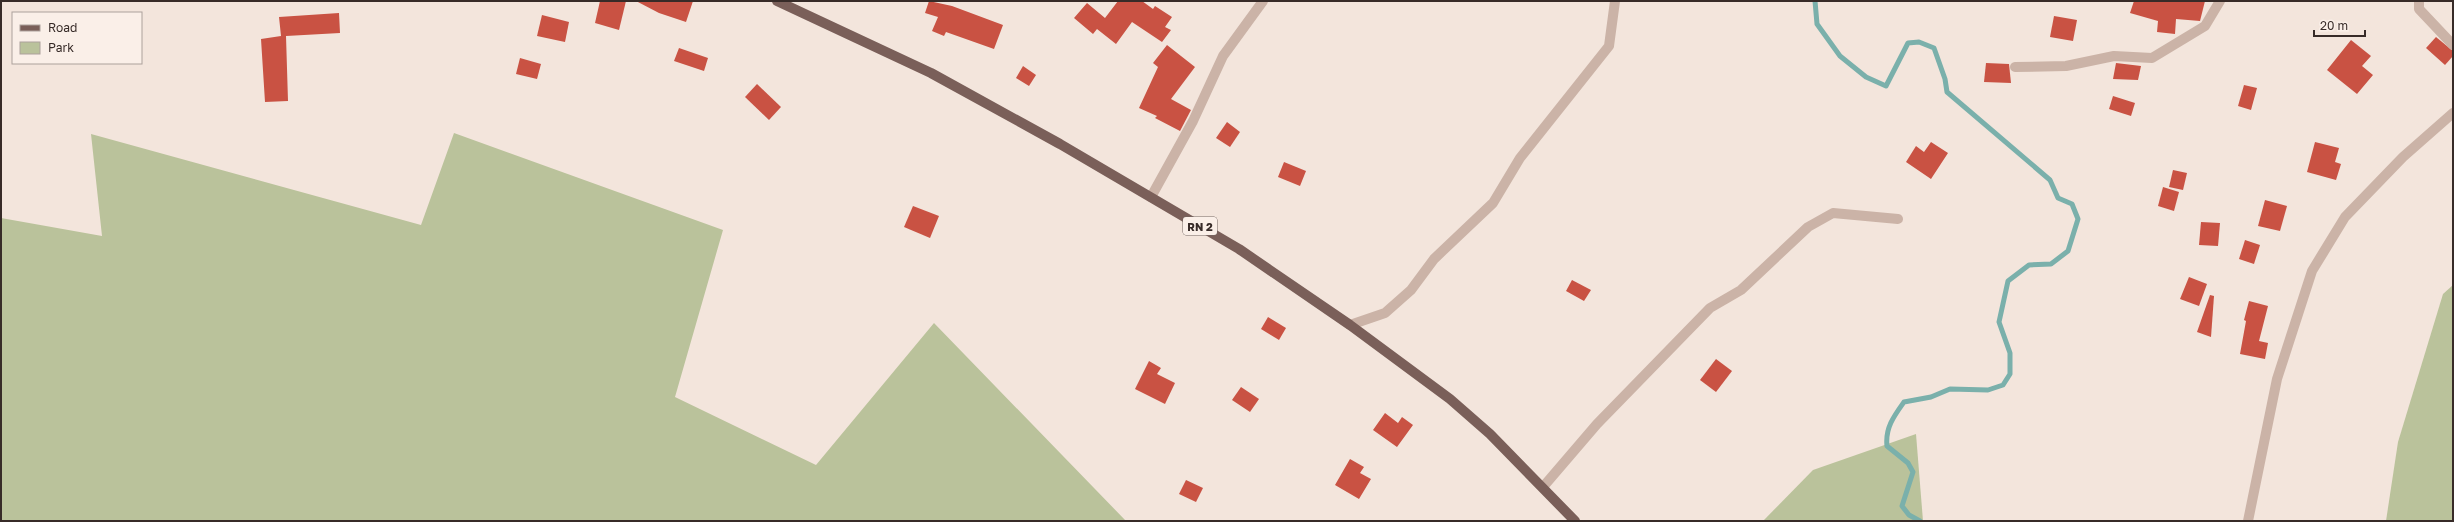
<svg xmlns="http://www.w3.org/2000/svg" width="2454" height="522" font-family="'Golos Text',sans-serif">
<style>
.green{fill:#bac29b}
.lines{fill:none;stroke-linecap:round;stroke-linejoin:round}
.stream{stroke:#7ab0ab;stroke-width:5}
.building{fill:#c95243}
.street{stroke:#cbb3a7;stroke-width:10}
.primary{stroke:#7a5f59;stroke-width:10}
.labels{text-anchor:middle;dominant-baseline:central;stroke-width:3.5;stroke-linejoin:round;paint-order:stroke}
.shield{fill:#faefe8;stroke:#726662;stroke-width:1}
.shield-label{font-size:11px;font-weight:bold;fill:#372b28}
</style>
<rect width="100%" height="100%" fill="#f3e5dc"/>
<g class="green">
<polygon points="454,133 723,230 675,397 816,465 934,323 1126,521 1,521 1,218 102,236 91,134 421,225"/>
<polygon points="2453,285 2453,521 2386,521 2398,442 2443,294"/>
<polygon points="1916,434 1923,521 1763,521 1813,470"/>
</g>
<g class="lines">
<path class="stream" d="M 1815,1 L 1817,24 L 1840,56 L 1866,77 L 1886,86 L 1908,43 L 1919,42 L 1934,48 L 1945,79 L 1947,92 L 2050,180 L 2058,198 L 2072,204 L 2078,219 L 2068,251 L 2051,264 L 2029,265 L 2008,281 L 1999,322 L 2010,353 L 2010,374 L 2003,385 L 1988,390 L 1950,389 L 1931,397 L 1904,402 C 1894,416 1885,428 1887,446 L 1908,463 L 1913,472 L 1902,506 L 1909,515 L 1920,521"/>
</g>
<g class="building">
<polygon points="600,1 626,1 619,30 595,23"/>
<polygon points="636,1 693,1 686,22 659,13"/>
<polygon points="929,1 952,6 1003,25 994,49 946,32 944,36 932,31 938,17 925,13"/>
<polygon points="1118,1 1142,1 1153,9 1155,6 1172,17 1165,27 1171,30 1162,42 1132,22 1116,44 1097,29 1093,34 1074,18 1087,3 1105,18"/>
<polygon points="2134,1 2205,1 2200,21 2176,19 2175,34 2157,32 2158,21 2130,13"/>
<polygon points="339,13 340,33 286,36 288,101 265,102 261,39 281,36 279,17"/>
<polygon points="542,15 569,22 565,42 537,36"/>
<polygon points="2054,16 2077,20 2073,41 2050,37"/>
<polygon points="2436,37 2453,51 2453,56 2445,65 2426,48"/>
<polygon points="2351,40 2371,56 2362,66 2373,75 2357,94 2327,70"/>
<polygon points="1167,45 1195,67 1171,99 1191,110 1180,131 1155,118 1157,116 1139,108 1158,67 1153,63"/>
<polygon points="679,48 708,58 704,71 674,61"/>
<polygon points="520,58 541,64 537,79 516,74"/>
<polygon points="1986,63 2009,64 2011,83 1984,82"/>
<polygon points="2116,63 2141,66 2138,80 2113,79"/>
<polygon points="1023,66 1036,75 1029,86 1016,78"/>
<polygon points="757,84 781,107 769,120 745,97"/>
<polygon points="2244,85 2257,88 2251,110 2238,106"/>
<polygon points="2113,96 2135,103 2131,116 2109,109"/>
<polygon points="1227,122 1240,132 1230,147 1216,138"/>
<polygon points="1931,142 1948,153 1931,179 1906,162 1916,146 1924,152"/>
<polygon points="2315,142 2339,148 2335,162 2341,164 2336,180 2307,172"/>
<polygon points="1284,162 1306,171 1300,186 1278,177"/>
<polygon points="2173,170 2187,173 2183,190 2169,187"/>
<polygon points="2163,187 2179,192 2174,211 2158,206"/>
<polygon points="2265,200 2287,206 2280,231 2258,226"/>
<polygon points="913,206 939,216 930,238 904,227"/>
<polygon points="2201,222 2220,223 2218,246 2199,245"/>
<polygon points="2245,240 2260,245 2254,264 2239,259"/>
<polygon points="2189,277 2207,284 2199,306 2180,299"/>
<polygon points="1572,280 1591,290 1584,301 1566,291"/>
<polygon points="2210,295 2214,296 2211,337 2197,332"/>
<polygon points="2249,301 2268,306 2259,341 2268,343 2265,359 2240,354 2246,321 2244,320"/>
<polygon points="1268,317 1286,328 1279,340 1261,329"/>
<polygon points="1716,359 1732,371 1716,392 1700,380"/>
<polygon points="1149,361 1161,368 1157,374 1175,383 1165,404 1135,389"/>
<polygon points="1241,387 1259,399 1250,412 1232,400"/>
<polygon points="1385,413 1398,423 1402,417 1413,425 1397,447 1373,430"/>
<polygon points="1350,459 1364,467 1360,473 1371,479 1359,499 1335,485"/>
<polygon points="1186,480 1203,488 1196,502 1179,494"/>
</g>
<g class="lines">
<g class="street">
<polyline points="2419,1 2419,9 2453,45"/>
<polyline points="2015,67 2066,66 2114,56 2152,58 2205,26 2220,1"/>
<polyline points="1151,197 1193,121 1223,56 1263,1"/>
<polyline points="1350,325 1385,313 1411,290 1434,259 1493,203 1520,158 1609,46 1615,1"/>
<polyline points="1543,487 1597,424 1710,308 1741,290 1808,227 1833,213 1898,219"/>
<polyline points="2248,521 2277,379 2312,271 2345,217 2403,157 2453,113"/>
</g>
<polyline class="primary" points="777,1 931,73 1060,144 1239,249 1350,325 1450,399 1490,434 1575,521"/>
</g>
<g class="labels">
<rect class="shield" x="1183" y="217" width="34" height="18" rx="3"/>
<g class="shield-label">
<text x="1200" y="226">RN 2</text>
</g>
</g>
<rect width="2454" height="522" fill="none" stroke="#372b28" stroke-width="4"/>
<rect x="12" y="12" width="130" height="52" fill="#faefe8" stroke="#aca19b"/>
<rect x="20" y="25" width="20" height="6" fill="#7a5f59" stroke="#aca19b"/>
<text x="48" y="32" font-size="12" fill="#372b28">Road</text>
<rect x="20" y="42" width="20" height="12" fill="#bac29b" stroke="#aca19b"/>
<text x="48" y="52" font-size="12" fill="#372b28">Park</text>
<path d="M2314 30v6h51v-6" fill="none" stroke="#372b28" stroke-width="2"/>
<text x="2320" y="30" font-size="12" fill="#372b28" stroke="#faefe8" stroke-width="3" paint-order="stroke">20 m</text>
</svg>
